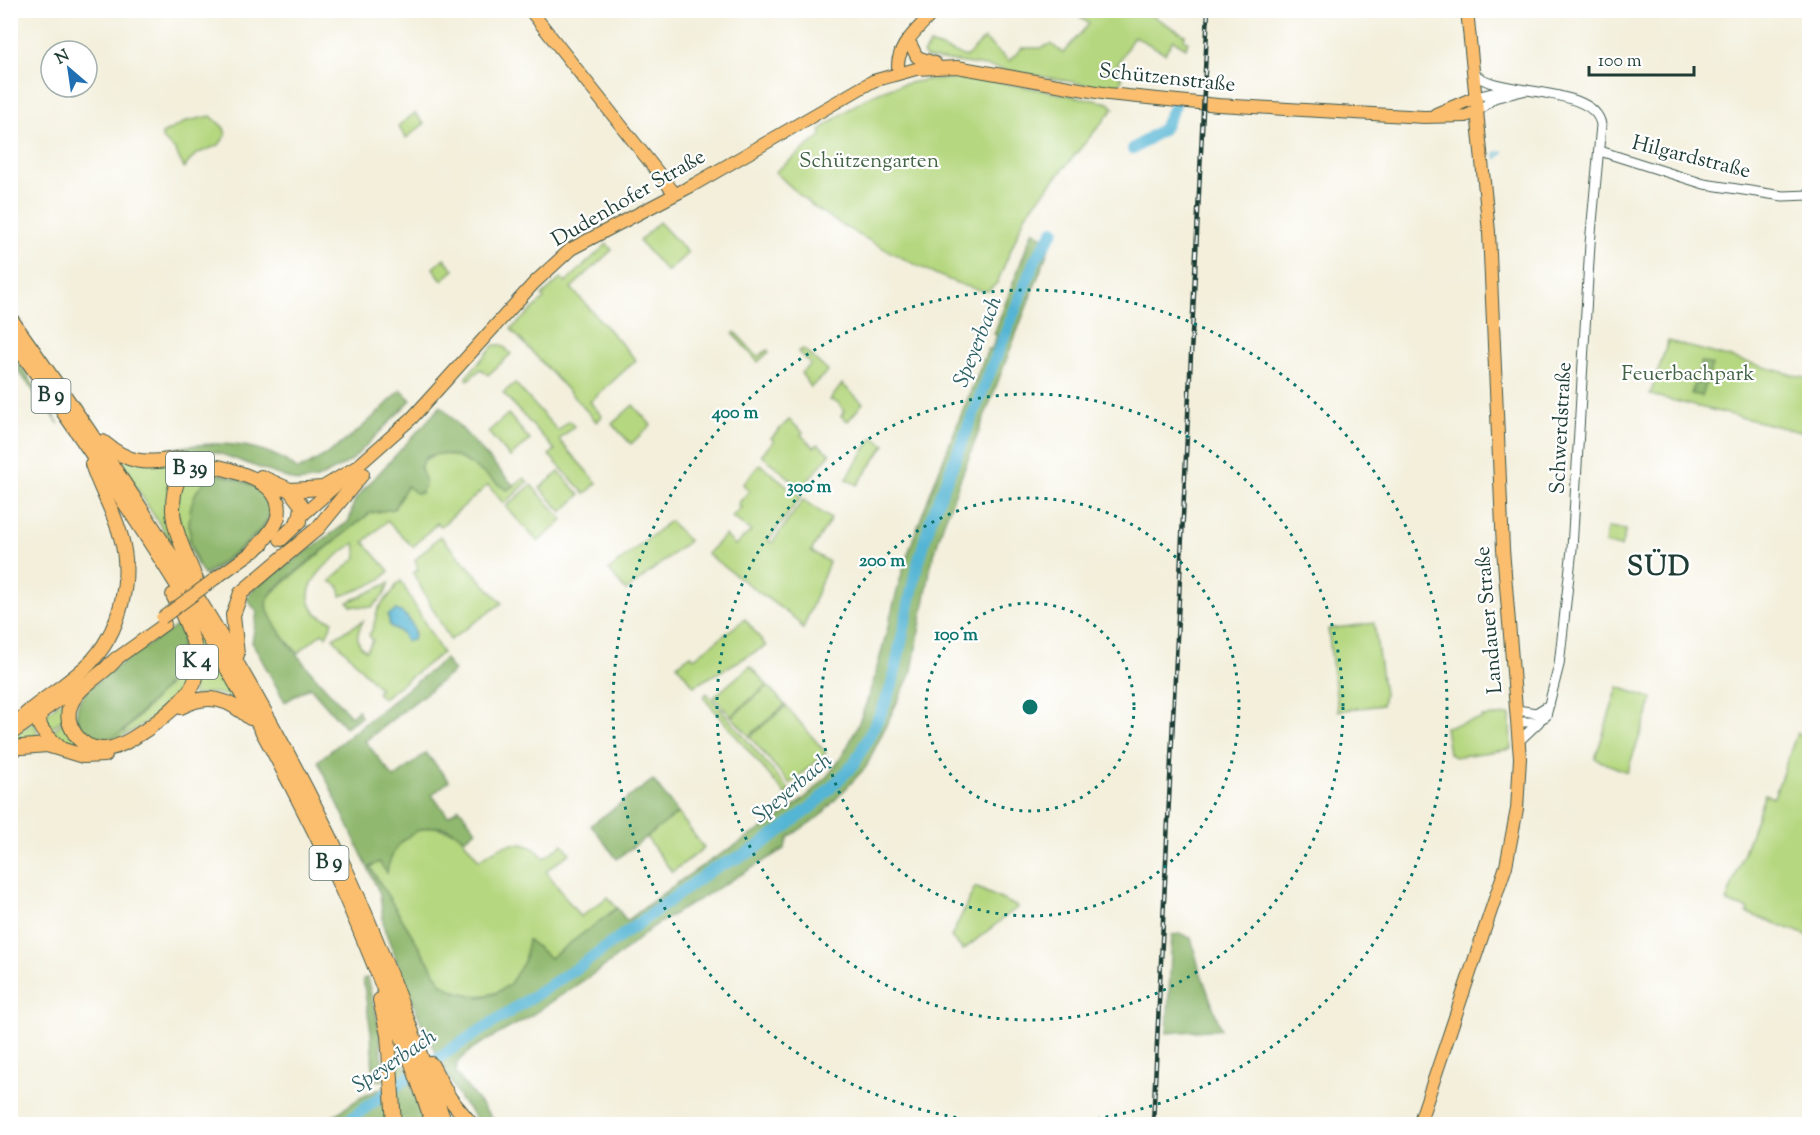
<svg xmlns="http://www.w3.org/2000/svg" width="1820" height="1135" font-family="'Sorts Mill Goudy',serif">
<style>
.green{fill:#b5d77f;stroke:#6a8a5a;stroke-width:1.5;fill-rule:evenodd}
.forest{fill:#90b86e;stroke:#587a51;stroke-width:1.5}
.water{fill:#55b5d4;stroke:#3a7984;stroke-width:1.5}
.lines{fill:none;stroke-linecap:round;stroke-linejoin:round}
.stream{stroke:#55b5d4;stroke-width:2}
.river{stroke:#55b5d4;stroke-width:12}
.minor-casing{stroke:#3f584d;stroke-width:11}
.major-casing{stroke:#3f584d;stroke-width:14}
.highway-casing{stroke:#3f584d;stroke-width:16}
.minor{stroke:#fff;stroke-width:9}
.major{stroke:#fbbe6e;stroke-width:12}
.highway{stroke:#fbbe6e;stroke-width:14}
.rail-casing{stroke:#1f3d34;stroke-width:4.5}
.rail{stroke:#fff;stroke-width:2;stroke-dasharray:7;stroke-linecap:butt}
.major-bridge-casing{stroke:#3f584d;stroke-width:14;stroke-linecap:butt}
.major-bridge{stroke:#fbbe6e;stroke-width:12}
.ring{fill:none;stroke:#0f766e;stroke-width:3;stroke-dasharray:3 6}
.labels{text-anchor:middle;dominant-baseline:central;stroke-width:4.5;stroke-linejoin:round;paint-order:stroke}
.shield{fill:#fff;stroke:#627771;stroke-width:1.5}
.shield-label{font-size:20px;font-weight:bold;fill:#1f3d34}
.street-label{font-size:21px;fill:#1f3d34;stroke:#fff}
.park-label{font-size:21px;fill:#446447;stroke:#fff}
.water-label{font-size:22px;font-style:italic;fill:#2f6164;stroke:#fff}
.district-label{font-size:27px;font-weight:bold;letter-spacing:1.5px;fill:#1f3d34;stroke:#fff}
.centre{fill:#0f766e;stroke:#fff;stroke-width:3}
.ring-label{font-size:18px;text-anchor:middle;font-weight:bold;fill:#0f766e;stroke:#fff;stroke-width:4.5;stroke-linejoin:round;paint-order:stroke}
</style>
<rect width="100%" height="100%" fill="#fff"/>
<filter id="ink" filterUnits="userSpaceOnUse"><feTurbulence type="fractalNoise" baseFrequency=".0167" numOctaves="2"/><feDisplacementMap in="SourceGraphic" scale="12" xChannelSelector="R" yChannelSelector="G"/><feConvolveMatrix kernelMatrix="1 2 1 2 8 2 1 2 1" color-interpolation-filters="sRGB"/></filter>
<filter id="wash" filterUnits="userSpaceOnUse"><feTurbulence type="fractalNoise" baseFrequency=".008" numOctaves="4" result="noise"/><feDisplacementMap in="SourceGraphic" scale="24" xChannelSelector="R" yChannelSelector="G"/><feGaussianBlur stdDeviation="1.35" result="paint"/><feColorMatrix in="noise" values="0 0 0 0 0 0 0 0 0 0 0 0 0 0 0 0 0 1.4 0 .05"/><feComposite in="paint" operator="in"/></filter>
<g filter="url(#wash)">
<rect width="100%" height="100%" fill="#f3efdb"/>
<g class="green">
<polygon points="1072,11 1144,11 1185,35 1184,40 1188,41 1186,48 1173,40 1165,53 1134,36 1115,69 1122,79 1116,90 979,65 927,58 923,54 930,44 966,57 984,39 1009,61 1022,48 1040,48 1051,44 1063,53 1089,24"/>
<path d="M 933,79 L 983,79 L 1109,103 L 1114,108 L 1035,203 L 1025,216 L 997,283 L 988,291 C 954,290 843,228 813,206 C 800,196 787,183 775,172 L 821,136 L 820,130 C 864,98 878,86 933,79 Z"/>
<polygon points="415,113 424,124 406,138 398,126"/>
<polygon points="211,116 224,128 226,135 219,145 196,154 184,168 175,150 162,139 162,134 187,121"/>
<polygon points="659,222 688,253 667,272 639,241"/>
<polygon points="607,244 612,250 571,288 636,360 590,402 602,416 597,422 511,329 544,299 542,296 561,278 566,282"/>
<polygon points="444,258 454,270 442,280 433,268"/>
<polygon points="735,332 758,357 767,350 769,352 758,362 733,334"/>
<polygon points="1668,341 1809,379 1809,434 1650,395"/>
<polygon points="494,345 502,345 511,354 488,375 481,369 468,380 466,377"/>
<polygon points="803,349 828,371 811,387 801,373 811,364 798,352"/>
<polygon points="515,383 558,431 569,421 574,426 559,440 597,483 585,494 549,455 555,450 503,393"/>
<polygon points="842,384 863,403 848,421 841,416 844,412 839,403 830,400"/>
<polygon points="633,405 651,425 631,444 612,424"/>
<polygon points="508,414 530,440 510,457 488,432"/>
<polygon points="789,420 803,432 801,435 814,447 818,444 830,454 802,488 761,455 774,441 771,438"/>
<polygon points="873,437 885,445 857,485 846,479"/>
<path d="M 446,452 L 471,464 L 507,490 L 524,478 L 528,482 L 504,504 L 488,485 L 441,526 L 437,523 L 413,547 L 387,521 L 364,542 L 389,571 C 380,584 356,590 341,596 L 339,586 L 330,581 L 357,557 L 355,543 C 337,555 296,583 313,609 C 318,616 325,619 333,621 L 326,636 L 322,633 L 298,653 C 286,640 262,616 268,596 L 370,513 L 400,501 L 404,489 L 410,486 L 421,473 L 421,462 L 435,454 Z"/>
<polygon points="118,459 193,462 176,476 181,558"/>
<polygon points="760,464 801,497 768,541 772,543 803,500 831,519 811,551 829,562 803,629 798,621 707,554 725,535 735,545 751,531 732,517 741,507 738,504 749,491 743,484"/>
<path d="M 201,468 L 262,486 L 273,504 C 268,519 267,528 255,540 L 205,577 L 254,539 L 269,517 L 269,505 L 189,517 L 190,540 L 198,567 C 189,547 169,507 180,486 C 183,479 195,472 201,468 Z"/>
<polygon points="559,472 580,495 562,512 540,488"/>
<polygon points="531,485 563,520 538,542 506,507"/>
<polygon points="670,521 689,541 626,591 609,570"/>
<polygon points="1607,528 1626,530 1621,547 1605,544"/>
<polygon points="440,536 502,603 450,640 413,573 418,570 415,560"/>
<path d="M 401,581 L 442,653 L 383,698 L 377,693 L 380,689 L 333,638 L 363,621 C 357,633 354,642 366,651 L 373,641 L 369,635 C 375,627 374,622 377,613 C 379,602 393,596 396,585 ZM 388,615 L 411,623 L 415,634 L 404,637 L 402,633 L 390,626 Z"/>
<polygon points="389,583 384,595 372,607 351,606 348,602"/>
<path d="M 191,618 L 242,706 C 227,693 213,690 193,696 Z"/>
<polygon points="745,619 766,646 694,686 677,665 691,655 694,658"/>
<polygon points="1374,623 1384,694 1382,705 1338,711 1328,629"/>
<path d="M 184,630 C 188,645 197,666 190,681 C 182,699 128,737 108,742 C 89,747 75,730 76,713 L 78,721 L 124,732 L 170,683 L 180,653 Z"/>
<polygon points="750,666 767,685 731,716 714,697"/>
<polygon points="768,686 785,705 749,736 732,717"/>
<polygon points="1618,687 1653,699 1627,772 1595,759"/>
<polygon points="707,693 790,791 785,794 703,697"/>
<polygon points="69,695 65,718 47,730 42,717"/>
<polygon points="786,706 826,753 790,784 750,737"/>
<polygon points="1510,715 1511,749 1454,757 1449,753 1445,727 1482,719 1482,717"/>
<polygon points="35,721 38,740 11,744 10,738"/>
<polygon points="62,723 66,723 86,749 66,745 50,733"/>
<polygon points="1797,733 1809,736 1809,936 1747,913 1748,909 1726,902 1765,794 1774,797"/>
<polygon points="678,813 704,848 672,872 646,837"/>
<path d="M 434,827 L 458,833 L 479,860 C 500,844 525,834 544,858 L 563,844 L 570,853 L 546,871 L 580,917 L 608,897 L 617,908 L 550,958 L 528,940 C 525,991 484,1010 442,984 L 370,867 L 379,861 L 387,872 C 390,845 408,830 434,827 Z"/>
<polygon points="975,887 1018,907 963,950 951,937"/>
</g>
<g class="forest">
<path d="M 1033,230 L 1051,243 L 943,525 L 931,565 L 912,671 L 866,767 L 820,816 L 789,837 L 784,849 L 654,926 L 611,962 L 524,1020 L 473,1048 L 457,1063 L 456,1074 L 497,1124 L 481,1124 L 460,1099 L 423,1027 L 384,928 L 380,894 L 318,761 L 445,659 L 454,671 L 365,741 L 394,778 L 426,753 L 449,781 L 432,795 L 448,816 L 459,808 L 476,830 L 464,839 C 434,810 391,837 387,873 L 379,862 L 370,867 L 442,984 L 456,992 L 482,997 L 496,993 L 509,985 L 524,962 L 528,940 L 550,958 L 617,908 L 627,921 C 652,902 677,882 704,865 C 746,837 795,814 829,774 C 874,721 885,622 907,557 C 931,487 960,418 988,349 L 991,350 L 997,335 L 994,334 Z"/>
<polygon points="11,351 59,424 13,364 11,369"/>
<polygon points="1701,362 1712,365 1702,396 1691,394 1695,382 1701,383 1703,375 1698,373"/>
<path d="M 401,390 L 411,400 L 351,461 L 317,479 L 298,482 L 216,452 L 156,452 C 202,441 259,437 298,470 C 339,451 369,422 401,390 Z"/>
<path d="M 441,406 L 514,486 L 507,490 C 481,475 458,444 426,457 L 420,467 L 426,482 L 421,493 L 416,493 L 407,486 L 394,509 L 370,513 L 274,589 L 266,602 C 267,628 332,694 351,716 L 358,710 L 361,717 L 345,727 L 310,687 L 285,702 L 252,642 L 257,612 L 246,598 L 256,587 L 348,522 C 353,514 350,507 357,497 Z"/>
<path d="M 218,474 C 320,499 250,541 204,575 C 185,548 179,487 218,474 Z"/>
<path d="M 181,623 C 184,631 182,636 181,645 C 177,676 163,692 140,713 C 130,722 124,735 109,738 C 86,743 68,715 82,697 C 98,675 156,641 181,623 Z"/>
<polygon points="653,780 678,813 617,859 591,825"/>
<polygon points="1181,934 1191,938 1199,968 1221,1029 1167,1033 1172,935"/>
<polygon points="367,978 379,1027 384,1078 381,1081 374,1079 373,1073 371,1032 363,979"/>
<polygon points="400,1050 424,1124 398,1124 394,1058"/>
<polygon points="384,1087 388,1124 322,1124 360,1098"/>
</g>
<path class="water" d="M 396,610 C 408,614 417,628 413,640 L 406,641 L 402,633 L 390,626 L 388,615 Z"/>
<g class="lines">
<polyline class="stream" points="1499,152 1495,154 1497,158 1503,152"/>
<g class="river">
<polyline points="1133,149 1164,128 1175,105"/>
<polyline points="343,1124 407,1078 580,966 713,869 750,852 779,832 815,804 855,763 882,711 892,685 916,571 931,519 1035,260 1054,230"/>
</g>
</g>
</g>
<g filter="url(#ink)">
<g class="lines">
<g class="minor-casing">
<g id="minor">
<path d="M 1474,73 C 1494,97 1595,84 1601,125 L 1590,244 L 1572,549 L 1559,665 L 1546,716 L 1536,722 L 1518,722"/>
<polyline points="1476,97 1508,89"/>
<polyline points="1478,111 1494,98 1527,90"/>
<polyline points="1600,151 1704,184 1783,196 1810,195"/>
<polyline points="1517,710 1536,713 1549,705"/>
<polyline points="1519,741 1539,722"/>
</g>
</g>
<g class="major-casing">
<g id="major">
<polyline points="530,10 675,194"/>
<polyline points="911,45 917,57 935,63"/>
<path d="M 899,73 C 892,48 921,27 935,10"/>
<polyline points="1436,114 1476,97"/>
<polyline points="297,520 412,418 534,283 571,249 695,184 873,81 916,69 957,67 1108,94 1218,105 1424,117 1466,116 1478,111"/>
<polyline points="216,578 263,544"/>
<polyline points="109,664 165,624"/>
<polyline points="10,725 34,709"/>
<polyline points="10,735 83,683"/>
<polyline points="1419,1124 1506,866 1517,809 1520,758 1503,549 1489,232 1467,10"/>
</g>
</g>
<g class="highway-casing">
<g id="highway">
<path d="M 10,318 C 137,497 258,679 350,879 C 386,959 416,1041 445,1124"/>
<path d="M 10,336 C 137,513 255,698 345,896 C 378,970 407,1047 433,1124"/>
<path d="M 103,442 C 143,476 161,455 206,458"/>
<polyline points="261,477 290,490 302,506 300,521 281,539"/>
<polyline points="290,490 323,488 358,467"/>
<path d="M 197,582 C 189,562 172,528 173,508 C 173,459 203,460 239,473 C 255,479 273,485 278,503 C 283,522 266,537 255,550"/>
<polyline points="237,655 233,615 241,593 318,528 362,474"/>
<path d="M 116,659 C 103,675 79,685 71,704 C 66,714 69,725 75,734 C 83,746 96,751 111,748 C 132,744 193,699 196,677 C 201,648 185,620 173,595"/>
<path d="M 48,702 C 30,722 42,732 59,747"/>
<path d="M 181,707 C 208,692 228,699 250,718"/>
<path d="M 26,714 C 46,697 69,683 88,665 C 120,633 133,580 121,537 C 114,511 100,489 92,464"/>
<polyline points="10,748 47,745 83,756 105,755"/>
<polyline points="380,1000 388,1035 394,1124"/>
<polyline points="431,1064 450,1099 471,1124"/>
</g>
</g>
<use href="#minor" class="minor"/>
<use href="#major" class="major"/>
<use href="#highway" class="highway"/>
<g class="rail-casing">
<polyline id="rail" points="1153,1124 1208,10"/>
</g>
<use href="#rail" class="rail"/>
<g class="major-bridge-casing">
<polyline id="major-bridge" points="162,618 216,578"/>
</g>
<use href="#major-bridge" class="major-bridge"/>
</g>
</g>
<g class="ring">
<circle cx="1030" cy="707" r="104"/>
<circle cx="1030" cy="707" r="209"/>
<circle cx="1030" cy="707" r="313"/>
<circle cx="1030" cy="707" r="417"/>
</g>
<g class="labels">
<g class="shield">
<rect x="31.5" y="379" width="39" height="34" rx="4.5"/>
<rect x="166" y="452" width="48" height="34" rx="4.5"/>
<rect x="176" y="645" width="42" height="34" rx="4.5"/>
<rect x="309.5" y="846" width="39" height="34" rx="4.5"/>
</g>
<g class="shield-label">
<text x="51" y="396">B 9</text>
<text x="190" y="469">B 39</text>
<text x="197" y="662">K 4</text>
<text x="329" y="863">B 9</text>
</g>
<g class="street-label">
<text transform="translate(1167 79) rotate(6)">Schützenstraße</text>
<text transform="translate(1691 158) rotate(14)">Hilgardstraße</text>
<text transform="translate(629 199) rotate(-30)">Dudenhofer Straße</text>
<text transform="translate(1562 428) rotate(-87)">Schwerdstraße</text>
<text transform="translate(1490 620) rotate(-95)">Landauer Straße</text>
</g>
<g class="park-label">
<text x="869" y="162">Schützengarten</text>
<text x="1688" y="375">Feuerbachpark</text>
</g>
<g class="water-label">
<text transform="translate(979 342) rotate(-68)">Speyerbach</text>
<text transform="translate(793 789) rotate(-40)">Speyerbach</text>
<text transform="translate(395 1062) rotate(-34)">Speyerbach</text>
</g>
<g class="district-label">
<text x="1659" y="568">SÜD</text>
</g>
</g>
<circle cx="1030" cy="707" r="9" class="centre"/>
<g class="ring-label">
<text x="735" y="418">400 m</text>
<text x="809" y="492">300 m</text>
<text x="882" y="566">200 m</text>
<text x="956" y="640">100 m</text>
</g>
<rect width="1820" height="1135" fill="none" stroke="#fff" stroke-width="36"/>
<g transform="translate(69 69) rotate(331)"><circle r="28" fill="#ffffff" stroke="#a5b1ae" stroke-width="1.5"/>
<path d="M0-4.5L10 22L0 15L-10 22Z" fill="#1f6fb2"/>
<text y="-9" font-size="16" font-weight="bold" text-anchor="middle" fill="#1f3d34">N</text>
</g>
<path d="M1589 66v9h105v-9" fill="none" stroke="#1f3d34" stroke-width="3"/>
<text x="1598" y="66" font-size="18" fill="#1f3d34" stroke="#ffffff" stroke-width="4.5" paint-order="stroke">100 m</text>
</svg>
